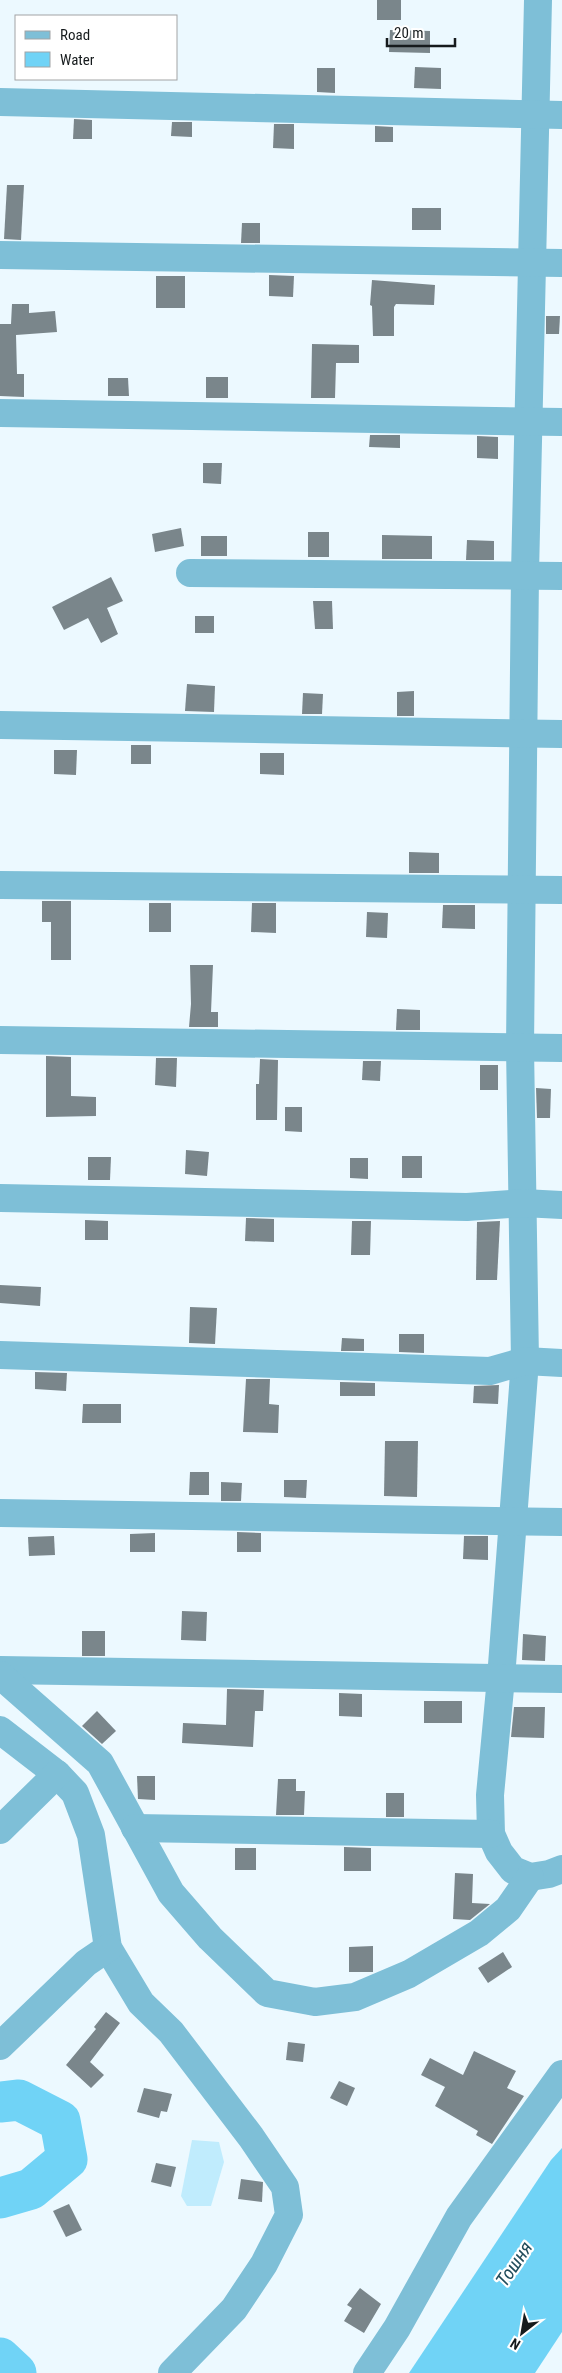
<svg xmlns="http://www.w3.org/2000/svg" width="562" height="2373" font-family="'Roboto Condensed',sans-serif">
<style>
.green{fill:#c0ecfd}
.water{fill:#70d3f6}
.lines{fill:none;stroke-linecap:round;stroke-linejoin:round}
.river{stroke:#70d3f6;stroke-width:41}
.building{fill:#7a868b}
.minor{stroke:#7ebfd7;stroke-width:28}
.labels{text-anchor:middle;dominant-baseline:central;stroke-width:4.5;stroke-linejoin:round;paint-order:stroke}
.water-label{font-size:19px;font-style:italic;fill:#214c5b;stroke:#fff}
</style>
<rect width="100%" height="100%" fill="#ecf9ff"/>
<polygon class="green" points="192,2140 219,2142 224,2162 211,2206 187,2206 181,2196"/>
<polygon class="water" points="562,2148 562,2332 535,2373 409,2373 551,2160"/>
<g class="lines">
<g class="river">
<polyline points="0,2102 19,2100 60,2121 67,2159 31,2189 0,2198"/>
<polyline points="0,2358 16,2373"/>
</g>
</g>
<g class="building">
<rect x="377" y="0" width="24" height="20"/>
<polygon points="390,30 430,31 430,53 389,52"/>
<polygon points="415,67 441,68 441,89 414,88"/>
<polygon points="317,68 335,68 335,93 317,92"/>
<polygon points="74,119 92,120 92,139 73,139"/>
<polygon points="172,122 192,122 192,137 171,136"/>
<polygon points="274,124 294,124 294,149 273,148"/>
<polygon points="375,126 393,127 393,142 375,142"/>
<polygon points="7,185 24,185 21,240 4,239"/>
<rect x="412" y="208" width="29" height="22"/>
<polygon points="242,223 260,223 260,243 241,243"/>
<polygon points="269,275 294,276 293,297 269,296"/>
<rect x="156" y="276" width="29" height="32"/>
<polygon points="372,280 435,285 434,305 396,304 394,307 394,336 373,336 372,306 370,305"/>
<polygon points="12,304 29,304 29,313 55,311 57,332 16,335 17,374 24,374 24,397 0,396 0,324 11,324"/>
<polygon points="546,316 560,316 559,334 546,334"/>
<polygon points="312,344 359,345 359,363 336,363 335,398 311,398"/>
<rect x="206" y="377" width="22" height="21"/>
<polygon points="108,378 128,378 129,396 108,396"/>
<polygon points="370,435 400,435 400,448 369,447"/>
<polygon points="477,436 498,437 498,459 477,458"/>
<polygon points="203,463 222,463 221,484 203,483"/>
<polygon points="181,528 184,546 155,552 152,534"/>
<rect x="308" y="532" width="21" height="25"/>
<polygon points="382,535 432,536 432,559 382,559"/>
<rect x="201" y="536" width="26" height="20"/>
<polygon points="467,540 494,541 494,560 466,560"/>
<polygon points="111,577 123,601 107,608 118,634 101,643 88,618 64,630 52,607"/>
<polygon points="313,601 332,601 333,629 315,629"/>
<rect x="195" y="616" width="19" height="17"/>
<polygon points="187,684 215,686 214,712 185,711"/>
<polygon points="414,691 414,716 397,716 397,692"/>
<polygon points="303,693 323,694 322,714 302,714"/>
<rect x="131" y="745" width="20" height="19"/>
<polygon points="54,750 77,750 76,775 54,774"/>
<polygon points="260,753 284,753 284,775 260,774"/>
<polygon points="409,852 439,853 439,873 409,873"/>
<polygon points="42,901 71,901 71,960 51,960 51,922 42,922"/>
<rect x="149" y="903" width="22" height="29"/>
<polygon points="252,903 276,903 276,933 251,932"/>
<polygon points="443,905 475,905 475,929 442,928"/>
<polygon points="367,912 388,913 387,938 366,937"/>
<polygon points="190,965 213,965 211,1012 218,1012 218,1027 189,1027 191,1004"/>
<polygon points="397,1009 420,1010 420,1030 396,1030"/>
<polygon points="46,1056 71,1057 71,1096 96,1097 96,1116 46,1117"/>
<polygon points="156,1058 177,1058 176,1087 155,1085"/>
<polygon points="260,1059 278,1060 277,1120 256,1120 256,1084 259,1084"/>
<polygon points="363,1061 381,1061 380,1081 362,1080"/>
<rect x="480" y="1065" width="18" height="25"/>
<polygon points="536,1088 551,1089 550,1118 537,1118"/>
<polygon points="285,1107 302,1107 302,1132 285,1131"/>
<polygon points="186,1150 209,1152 207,1176 185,1174"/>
<rect x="402" y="1156" width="20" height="22"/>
<polygon points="88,1157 111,1157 110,1180 88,1180"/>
<polygon points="350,1158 368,1158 368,1179 350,1178"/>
<polygon points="246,1218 274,1219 274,1242 245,1241"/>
<polygon points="85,1220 108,1221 108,1240 85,1240"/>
<polygon points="352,1221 371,1221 370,1255 351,1255"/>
<polygon points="500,1221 497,1280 476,1280 477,1222"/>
<polygon points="0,1285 41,1287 40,1306 0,1303"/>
<polygon points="190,1307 217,1308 215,1344 189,1343"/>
<polygon points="399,1334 424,1334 424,1353 399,1352"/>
<polygon points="342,1338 364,1339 364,1351 341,1351"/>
<polygon points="35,1372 67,1373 66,1391 35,1389"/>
<polygon points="246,1379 270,1379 269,1404 279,1405 278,1433 243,1432"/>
<polygon points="340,1382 375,1383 375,1396 340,1396"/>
<polygon points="499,1385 498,1404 473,1403 474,1386"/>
<polygon points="83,1404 121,1404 121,1423 82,1423"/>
<polygon points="385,1441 418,1441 417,1497 384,1496"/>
<polygon points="190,1472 209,1472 209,1495 189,1495"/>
<polygon points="284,1480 307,1480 306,1498 284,1497"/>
<polygon points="221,1482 242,1483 241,1501 221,1501"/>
<polygon points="237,1532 261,1533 261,1552 237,1552"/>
<polygon points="155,1533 155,1552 130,1552 130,1534"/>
<polygon points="54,1536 55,1555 29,1556 28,1537"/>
<polygon points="464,1536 488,1536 488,1560 463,1559"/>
<polygon points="182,1611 207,1612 206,1641 181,1640"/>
<rect x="82" y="1631" width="23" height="25"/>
<polygon points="523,1634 546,1636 545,1661 522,1660"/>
<polygon points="227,1689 264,1690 263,1711 255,1711 253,1747 182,1743 183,1723 226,1725"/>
<polygon points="339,1693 362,1694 362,1717 339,1716"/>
<rect x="424" y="1701" width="38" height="22"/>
<polygon points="514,1707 545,1707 544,1738 511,1737"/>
<polygon points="97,1711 116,1731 102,1744 82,1726"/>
<polygon points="137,1776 155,1776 155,1800 138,1799"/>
<polygon points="278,1779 296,1779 296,1791 305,1791 304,1815 276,1815"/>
<rect x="386" y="1793" width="18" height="24"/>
<polygon points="344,1847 371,1848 371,1871 344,1871"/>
<rect x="235" y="1848" width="21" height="22"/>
<polygon points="455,1873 473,1874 472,1903 490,1904 470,1920 453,1919"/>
<polygon points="373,1946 373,1972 349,1972 349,1947"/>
<polygon points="503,1952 512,1967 488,1983 478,1968"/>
<polygon points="106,2012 120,2023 90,2062 104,2075 91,2088 66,2065 96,2029 94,2027"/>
<polygon points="288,2042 305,2044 303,2062 286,2060"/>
<polygon points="474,2051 516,2071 507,2088 524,2096 492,2144 476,2135 478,2131 435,2106 445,2087 421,2075 430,2058 463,2075"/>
<polygon points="339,2081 355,2088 347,2106 330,2098"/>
<polygon points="144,2088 172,2094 167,2112 161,2111 159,2118 137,2112"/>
<polygon points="156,2163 176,2167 171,2187 151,2182"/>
<polygon points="241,2179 263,2182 262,2202 238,2199"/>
<polygon points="69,2204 82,2230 66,2237 53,2211"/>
<polygon points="360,2288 381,2304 364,2333 344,2321 352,2308 347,2305"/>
</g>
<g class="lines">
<g class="minor">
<polyline points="538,0 525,574 520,1047 525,1361 501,1678 490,1795 491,1834 499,1852 513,1870 530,1877 549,1874 562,1869"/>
<polyline points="0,102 562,115"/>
<polyline points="0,255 562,263"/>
<polyline points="0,413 562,422"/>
<polyline points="190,573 562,576"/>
<polyline points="0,725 562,734"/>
<polyline points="0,885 562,890"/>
<polyline points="0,1040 562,1048"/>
<polyline points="0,1198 467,1207 523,1203 562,1205"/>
<polyline points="0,1355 490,1371 525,1361 562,1363"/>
<polyline points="0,1513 562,1522"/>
<polyline points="0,1670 562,1679"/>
<polyline points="0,1675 100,1763 171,1893 210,1938 267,1993 315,2002 355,1997 409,1974 479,1933 508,1909 530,1877"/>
<polyline points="0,1730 57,1774 75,1793 91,1835 108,1948 141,2003 171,2032 251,2137 285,2187 289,2215 264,2264 234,2309 172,2373"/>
<polyline points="135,1828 491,1834"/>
<polyline points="0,1830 57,1774"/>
<polyline points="0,2046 86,1963 108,1948"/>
<polyline points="367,2373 397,2328 459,2217 562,2074"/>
</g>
</g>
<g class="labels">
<g class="water-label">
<text transform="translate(514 2264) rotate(-56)">Тошня</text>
</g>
</g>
<rect x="15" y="15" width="162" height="65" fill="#ffffff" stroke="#a2a4a5"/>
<rect x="25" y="31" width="25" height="8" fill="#7ebfd7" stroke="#a2a4a5"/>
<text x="60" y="40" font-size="15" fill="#161b1d">Road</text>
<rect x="25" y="52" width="25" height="15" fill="#70d3f6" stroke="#a2a4a5"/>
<text x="60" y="65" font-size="15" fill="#161b1d">Water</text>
<g transform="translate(522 2333) rotate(211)" stroke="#ffffff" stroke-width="4" paint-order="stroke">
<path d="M0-4L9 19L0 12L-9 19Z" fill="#161b1d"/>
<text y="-8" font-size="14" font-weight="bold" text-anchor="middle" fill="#161b1d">N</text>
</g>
<path d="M387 38v8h68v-8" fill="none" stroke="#161b1d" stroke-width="2.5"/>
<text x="394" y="38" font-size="15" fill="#161b1d" stroke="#ffffff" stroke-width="4" paint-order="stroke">20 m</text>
</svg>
